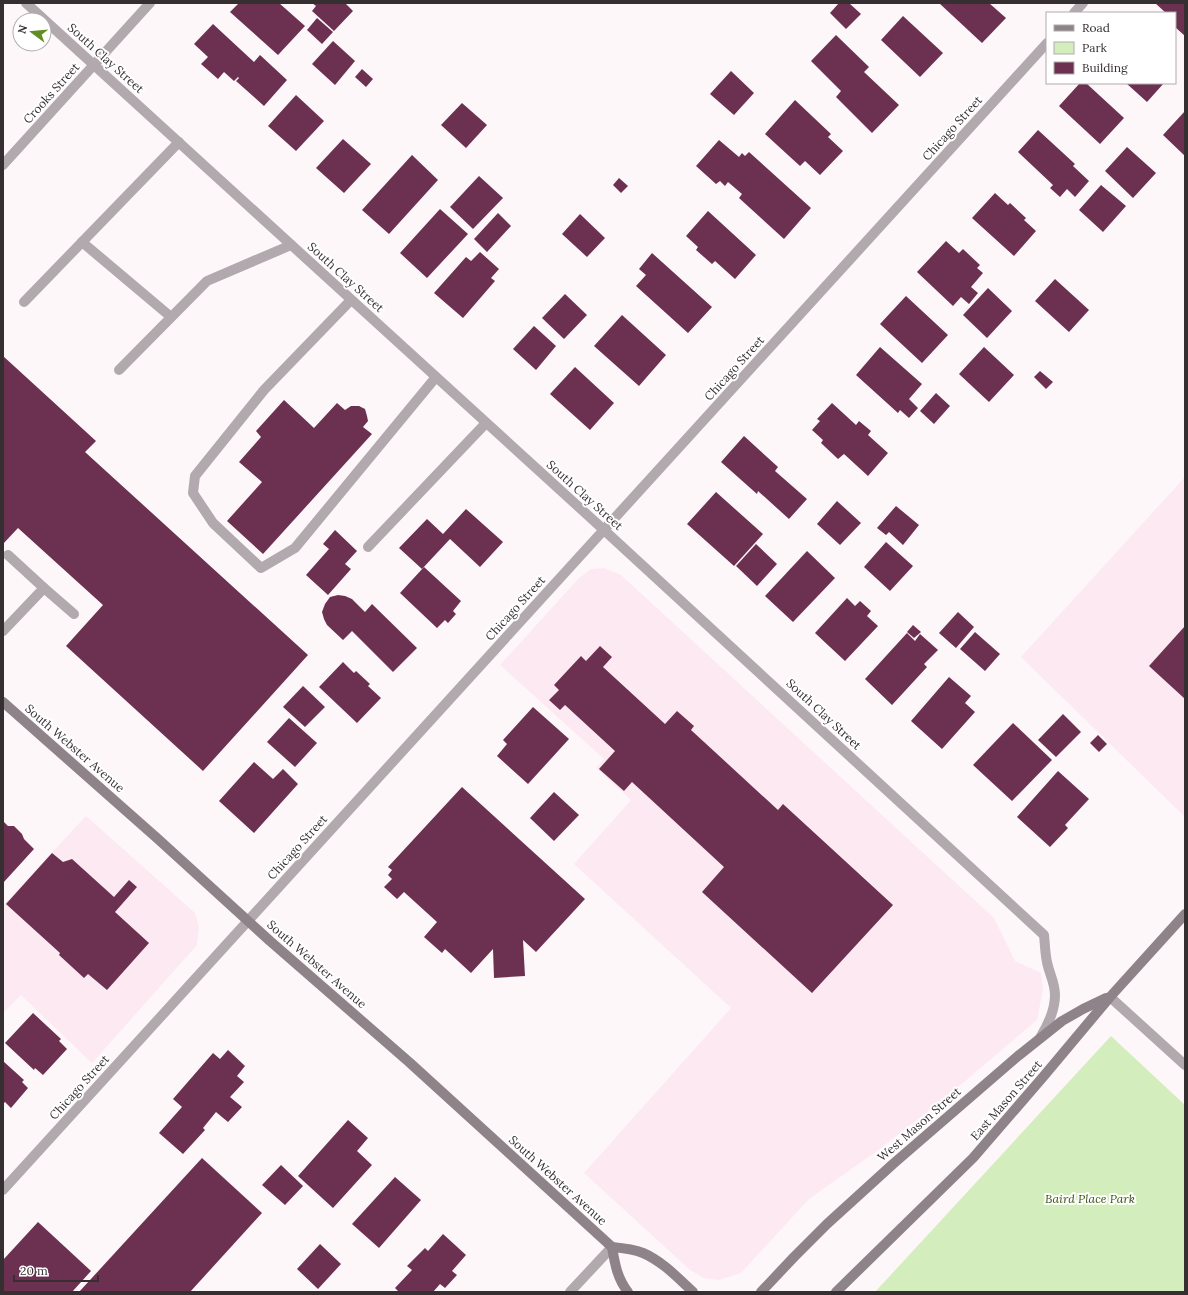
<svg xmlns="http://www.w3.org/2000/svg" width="1188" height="1295" font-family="Lora,serif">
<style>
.built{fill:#fde9f2}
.green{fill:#d3edbc}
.building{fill:#6c3051}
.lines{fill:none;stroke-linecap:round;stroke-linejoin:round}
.service{stroke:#b1a9ad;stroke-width:10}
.minor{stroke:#b1a9ad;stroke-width:10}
.secondary{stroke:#8e8388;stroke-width:10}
.labels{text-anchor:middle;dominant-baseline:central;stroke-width:4;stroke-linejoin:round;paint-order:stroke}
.street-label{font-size:12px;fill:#362f32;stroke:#fff}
.park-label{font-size:12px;font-style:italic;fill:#37540e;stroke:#fff}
</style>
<rect width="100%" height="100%" fill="#fef7fa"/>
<g class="built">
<polygon points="1185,477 1185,817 1021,657"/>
<polygon points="604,568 621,575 994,918 1015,961 1041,973 1043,989 1037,1020 951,1093 877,1151 809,1199 741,1273 719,1280 704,1278 690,1270 584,1173 731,1008 574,864 631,800 596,768 604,759 500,665 579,578 591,569"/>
<polygon points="86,816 195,913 199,927 197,945 92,1063 21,995 3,1013 3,905"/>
</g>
<polygon class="green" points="1111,1036 1185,1105 1185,1292 875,1292"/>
<g class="building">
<polygon points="239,3 279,3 305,26 278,55 230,12"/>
<polygon points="312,3 345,3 353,11 334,31 312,11 316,6"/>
<polygon points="839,3 849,3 861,14 846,29 830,13"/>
<polygon points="939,3 989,3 1006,18 982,43"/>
<polygon points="1155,3 1185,3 1185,36 1175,27 1175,13 1166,13"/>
<polygon points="903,16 943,53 920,77 881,40"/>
<polygon points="317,18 333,32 322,44 307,30"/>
<polygon points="213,24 254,62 260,55 287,80 264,106 236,81 239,78 238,77 234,81 224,72 218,79 201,64 208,57 194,44"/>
<polygon points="836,35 869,67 864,72 899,105 872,133 836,97 841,91 811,61"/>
<polygon points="333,41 355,61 335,85 312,64"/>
<polygon points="362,69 373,79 366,87 355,77"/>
<polygon points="731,71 754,93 734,115 710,94"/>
<polygon points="1080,83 1086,83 1124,118 1100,144 1059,106"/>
<polygon points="1126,83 1164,83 1147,102"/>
<polygon points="296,95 324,121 296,151 268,126"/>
<polygon points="795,100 831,134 828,137 843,151 820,175 805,161 800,166 765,134"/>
<polygon points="462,103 487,125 466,148 441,125"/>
<polygon points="1185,111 1185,156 1163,135"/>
<polygon points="1038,130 1075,164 1073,166 1089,181 1075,197 1067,189 1060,197 1050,188 1053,185 1018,152"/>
<polygon points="343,139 371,164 344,193 316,168"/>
<polygon points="719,140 739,157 742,153 745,156 749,152 811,208 784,239 739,198 742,194 728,182 725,186 720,181 716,184 696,166"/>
<polygon points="1127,147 1156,173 1133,198 1105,171"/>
<polygon points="412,155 438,180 389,234 362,210"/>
<polygon points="479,176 503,198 473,229 450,207"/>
<polygon points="619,178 628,186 621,193 613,185"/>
<polygon points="1101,185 1126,206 1103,232 1079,210"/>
<polygon points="995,193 1008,205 1010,203 1026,218 1024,220 1036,231 1014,256 972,218"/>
<polygon points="440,209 468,234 427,278 400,253"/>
<polygon points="708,211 756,255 735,279 715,261 712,264 696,250 698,247 686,236"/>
<polygon points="498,213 511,226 487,252 474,239"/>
<polygon points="580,214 605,238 587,257 562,234"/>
<polygon points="946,241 959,253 963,249 980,265 977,268 983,273 971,287 978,293 969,304 961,297 953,306 917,272"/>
<polygon points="480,252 499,269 491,278 495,281 463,318 434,293 466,257 471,261"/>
<polygon points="652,253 712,307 688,333 636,286 646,275 639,269"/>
<polygon points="1055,279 1089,310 1069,332 1035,301"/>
<polygon points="988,288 1012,311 987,338 963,315"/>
<polygon points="565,294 587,315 564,339 542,318"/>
<polygon points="906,296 948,335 922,363 880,324"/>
<polygon points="622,315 666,355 639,386 594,346"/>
<polygon points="534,326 556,346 536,370 513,349"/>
<polygon points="880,347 922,384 909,399 918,408 909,418 900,410 898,413 856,375"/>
<polygon points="984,347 1014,375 989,402 959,374"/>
<polygon points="3,356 96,441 85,452 308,655 203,771 66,646 103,605 18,528 3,544"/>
<polygon points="575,367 614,403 590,430 550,394"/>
<polygon points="1040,371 1053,382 1046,389 1034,377"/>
<polygon points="936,393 950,406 934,424 920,411"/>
<polygon points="284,400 314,428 337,403 345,410 351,406 359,406 365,409 367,416 368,421 363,427 372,434 263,554 227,521 262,482 239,462 261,437 256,431"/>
<polygon points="832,403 856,425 859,421 871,431 868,435 888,453 868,476 844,454 838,459 821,443 823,440 812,430 820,421 817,419"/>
<polygon points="744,436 778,467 775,471 807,499 789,519 758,491 757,494 721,462"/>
<polygon points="716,492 763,534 734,566 687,524"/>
<polygon points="837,501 861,523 840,545 817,524"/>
<polygon points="896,506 919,525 903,545 889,532 886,535 877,528"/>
<polygon points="466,509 503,542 480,567 450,539 422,569 399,548 427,519 443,534"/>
<polygon points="335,530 357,551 345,564 351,569 328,595 306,575 329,549 323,544"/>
<polygon points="886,542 913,566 890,591 864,567"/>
<polygon points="756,544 777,564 757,586 736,566"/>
<polygon points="807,551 835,578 793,622 765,596"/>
<polygon points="424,567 461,601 453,611 456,614 448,623 445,620 437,628 400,593"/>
<polygon points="338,595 345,596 352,599 365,612 372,604 417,648 393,672 352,631 343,640 327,625 324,619 322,612 325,604 330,597"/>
<polygon points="847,598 855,606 860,601 871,611 867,616 878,626 845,661 815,633"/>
<polygon points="958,612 974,627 956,648 939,633"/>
<polygon points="913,625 921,632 914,638 907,632"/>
<polygon points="1185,626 1185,699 1149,666"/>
<polygon points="975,632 1000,654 985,671 960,649"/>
<polygon points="907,633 915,641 920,634 938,650 924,664 927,667 892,705 865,679"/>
<polygon points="600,646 612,657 603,667 665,724 677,711 694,726 691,730 778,810 783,804 893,905 812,993 702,892 724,867 632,782 624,791 599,769 615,751 565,705 560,710 549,700 559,690 554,685 581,656 586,661"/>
<polygon points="343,662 354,673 356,671 370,684 368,686 381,698 357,723 319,687"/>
<polygon points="949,677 971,696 965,703 975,712 942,749 911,721"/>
<polygon points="303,686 325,707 305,727 283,707"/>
<polygon points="533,707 569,739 528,784 497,756 507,744 503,740"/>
<polygon points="1063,714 1081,732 1056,757 1038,740"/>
<polygon points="289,718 317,743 295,767 267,742"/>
<polygon points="1013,723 1052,760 1012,801 973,765"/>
<polygon points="1098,735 1107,744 1099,752 1090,743"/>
<polygon points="254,762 273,779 283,769 298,784 254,833 219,801"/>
<polygon points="1058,771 1089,799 1065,825 1068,828 1050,847 1017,817"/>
<polygon points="462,787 585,899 536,952 523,940 525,976 494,978 493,949 471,973 445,949 442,953 424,937 437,922 404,892 397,899 384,887 392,879 388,875 392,870 388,867"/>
<polygon points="554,792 579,815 554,841 530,818"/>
<polygon points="3,821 8,826 14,826 22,834 24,839 34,849 3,883"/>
<polygon points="52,853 63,862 72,859 114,897 129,880 137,887 115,912 149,943 107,990 88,974 84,978 59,955 60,953 6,904"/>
<polygon points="33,1013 61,1039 59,1041 67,1049 43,1075 35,1068 34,1070 5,1043"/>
<polygon points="228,1050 245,1066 237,1076 244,1082 230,1097 242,1107 228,1122 216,1112 203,1128 205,1130 183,1154 159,1133 182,1107 173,1099 213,1053 220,1059"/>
<polygon points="3,1061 24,1080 22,1082 28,1088 11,1108 5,1102 3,1104"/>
<polygon points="348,1120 368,1138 357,1151 372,1165 333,1208 298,1176"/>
<polygon points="202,1158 262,1213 190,1292 79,1292"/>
<polygon points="281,1165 303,1186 285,1205 262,1185"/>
<polygon points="395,1177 421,1200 379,1248 352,1224"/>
<polygon points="38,1222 91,1271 72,1292 3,1292 3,1260"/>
<polygon points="443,1234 466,1255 452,1271 457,1275 445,1288 440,1284 433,1292 399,1292 395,1288 412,1270 407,1266 425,1248 428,1251"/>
<polygon points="320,1244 341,1264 318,1289 297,1269"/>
</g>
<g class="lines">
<g class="service">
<polyline points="82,242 171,317"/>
<polyline points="351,300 264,390 195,476 193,493 213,523 261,568 295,548 436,377"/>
<polyline points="24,302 179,142"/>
<polyline points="119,370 207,281 291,245"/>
<polyline points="368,547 486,423"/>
<polyline points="44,588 74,614"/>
<polyline points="3,631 44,588 8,555"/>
<polyline points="570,1292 612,1247"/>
</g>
<g class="minor">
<path d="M 26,3 L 604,530 L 1044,935 C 1045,944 1045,953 1047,962 C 1049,973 1055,983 1055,995 C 1055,1010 1048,1025 1040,1038"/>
<polyline points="1074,13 1083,3"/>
<polyline points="3,165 150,3"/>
<polyline points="1110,997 1185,1065"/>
<polyline points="3,1190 1047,43"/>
</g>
<g class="secondary">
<path d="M 3,702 L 158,839 L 270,941 L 409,1062 L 612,1247 C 623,1248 633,1249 643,1253 C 662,1261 678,1278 693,1292"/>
<path d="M 612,1247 C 615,1264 617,1278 628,1292"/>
<polyline points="761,1292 794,1257 827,1224 893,1164 1018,1056 1062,1021 1083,1009 1106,998"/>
<polyline points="836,1292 973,1158 1043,1077 1110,997 1185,914"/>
</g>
</g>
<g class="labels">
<g class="street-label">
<text transform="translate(106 58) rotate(42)">South Clay Street</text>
<text transform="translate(51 93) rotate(-48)">Crooks Street</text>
<text transform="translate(952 128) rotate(-48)">Chicago Street</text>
<text transform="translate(346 277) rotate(42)">South Clay Street</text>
<text transform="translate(734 368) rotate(-48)">Chicago Street</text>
<text transform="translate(585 495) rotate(42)">South Clay Street</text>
<text transform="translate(515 608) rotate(-48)">Chicago Street</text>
<text transform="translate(824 714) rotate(43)">South Clay Street</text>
<text transform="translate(75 748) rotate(41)">South Webster Avenue</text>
<text transform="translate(297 847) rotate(-48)">Chicago Street</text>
<text transform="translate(317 964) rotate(41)">South Webster Avenue</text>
<text transform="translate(79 1087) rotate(-48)">Chicago Street</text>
<text transform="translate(1006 1100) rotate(-49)">East Mason Street</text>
<text transform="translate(919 1124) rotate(-41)">West Mason Street</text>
<text transform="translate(558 1180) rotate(42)">South Webster Avenue</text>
</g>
<g class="park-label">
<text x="1090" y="1198">Baird Place Park</text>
</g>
</g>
<rect width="1188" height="1295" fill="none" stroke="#362f32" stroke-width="8"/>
<rect x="1046" y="12" width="130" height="72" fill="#ffffff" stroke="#afacad"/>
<rect x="1054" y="25" width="20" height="6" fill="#8e8388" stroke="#afacad"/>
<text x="1082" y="32" font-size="12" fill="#362f32">Road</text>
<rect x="1054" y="42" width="20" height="12" fill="#d3edbc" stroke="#afacad"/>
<text x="1082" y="52" font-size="12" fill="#362f32">Park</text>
<rect x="1054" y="62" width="20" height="12" fill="#6c3051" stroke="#afacad"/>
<text x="1082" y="72" font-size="12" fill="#362f32">Building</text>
<g transform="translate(32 32) rotate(286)"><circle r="19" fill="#ffffff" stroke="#afacad"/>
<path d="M0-3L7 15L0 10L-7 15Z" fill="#608e22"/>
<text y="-6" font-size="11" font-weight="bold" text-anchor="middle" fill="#362f32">N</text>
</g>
<path d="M14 1275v6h84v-6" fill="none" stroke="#362f32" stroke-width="2"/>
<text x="20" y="1275" font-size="12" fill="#362f32" stroke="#ffffff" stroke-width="3" paint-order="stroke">20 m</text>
</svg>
